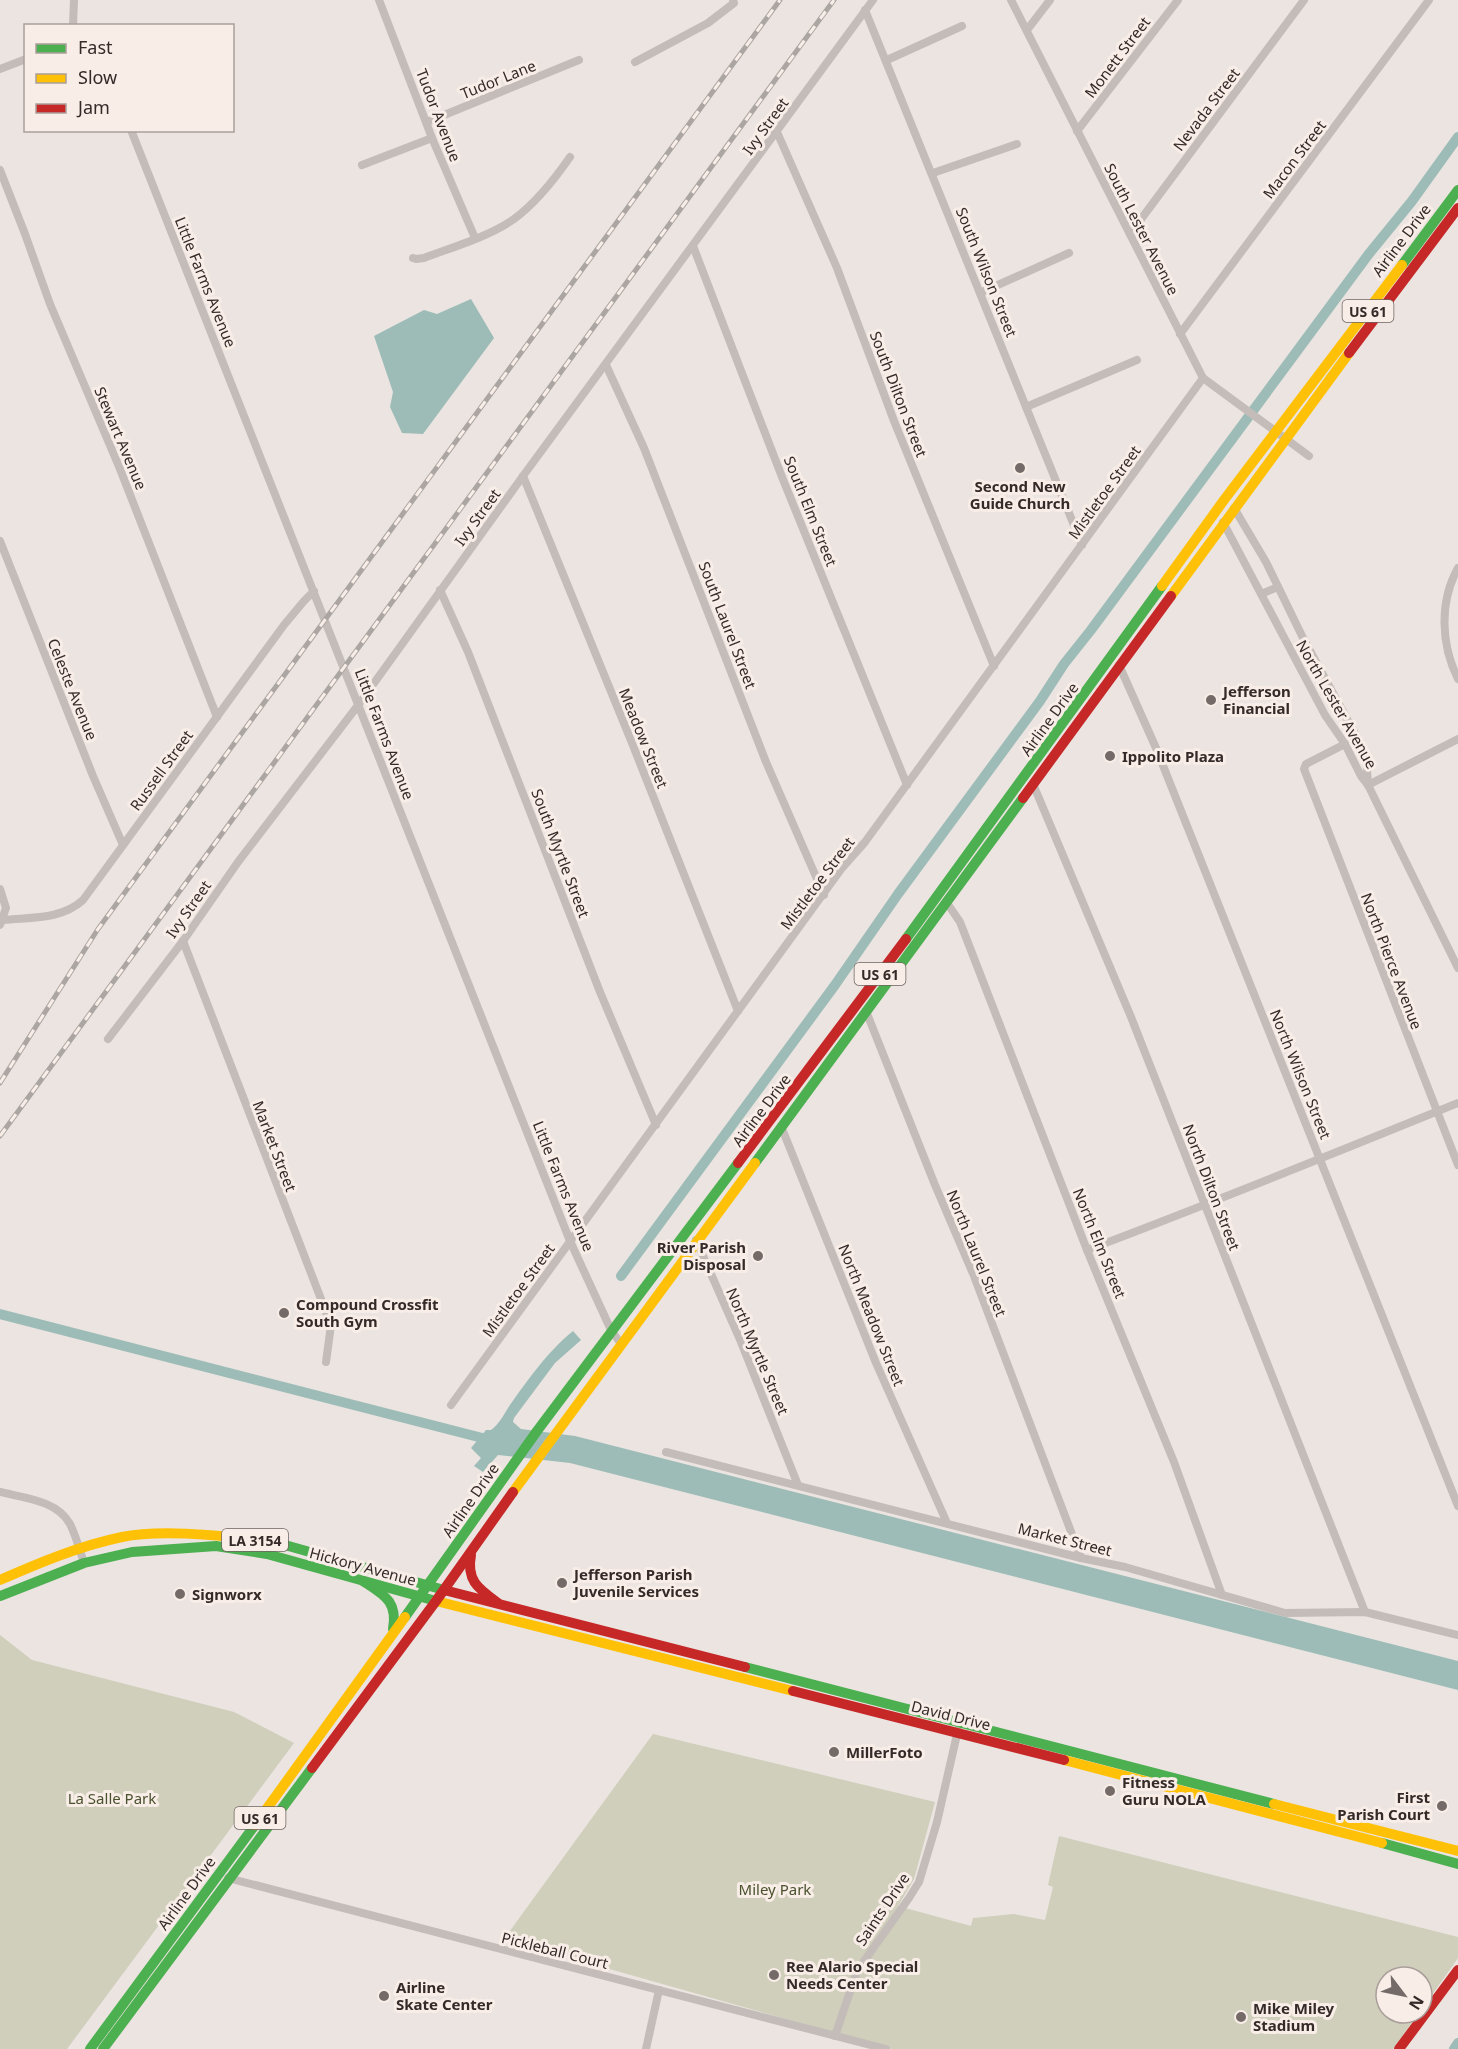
<svg xmlns="http://www.w3.org/2000/svg" width="1458" height="2049" font-family="'Noto Sans',sans-serif">
<style>
.green{fill:#cfcfbb}
.water{fill:#9dbcb7}
.lines{fill:none;stroke-linecap:round;stroke-linejoin:round}
.canal{stroke:#9dbcb7;stroke-width:10}
.street{stroke:#c4bcb9;stroke-width:8}
.fast{stroke:#4caf50;stroke-width:10}
.slow{stroke:#ffc107;stroke-width:10}
.jam{stroke:#c62828;stroke-width:10}
.rail-casing{stroke:#aca6a3;stroke-width:5}
.rail{stroke:#f8ede7;stroke-width:3;stroke-dasharray:9;stroke-linecap:butt}
.poi-dot{fill:#746b68;stroke:#f8ede7;stroke-width:2}
.labels{text-anchor:middle;dominant-baseline:central;stroke-width:6;stroke-linejoin:round;paint-order:stroke}
.shield{fill:#f8ede7;stroke:#6f6461;stroke-width:1.5}
.shield-label{font-size:14px;font-weight:bold;fill:#342a28}
.street-label{font-size:15px;fill:#342a28;stroke:#f8ede7}
.poi-label{font-size:15px;font-weight:bold;fill:#342a28;stroke:#f8ede7;text-anchor:start}
.park-label{font-size:15px;fill:#49512d;stroke:#f8ede7}
</style>
<rect width="100%" height="100%" fill="#ebe4e0"/>
<g class="green">
<polygon points="0,1635 32,1660 234,1712 294,1743 67,2049 0,2049"/>
<polygon points="653,1734 935,1802 914,1879 898,1906 971,1926 973,1918 1014,1914 1045,1920 1053,1887 1048,1885 1059,1836 1458,1937 1458,1958 1422,2009 1422,1977 1386,1977 1386,2013 1419,2013 1393,2049 892,2049 504,1939"/>
</g>
<g class="water">
<polygon points="471,299 494,338 423,434 402,433 390,407 393,392 374,336 424,310 437,314"/>
<path d="M 573,1331 L 581,1340 L 555,1363 L 514,1418 L 513,1422 L 521,1429 L 575,1436 L 1458,1661 L 1458,1690 L 570,1463 L 498,1455 L 483,1472 L 474,1466 L 481,1458 L 471,1448 L 486,1430 L 491,1430 C 499,1424 503,1416 508,1408 C 526,1382 549,1350 573,1331 Z"/>
</g>
<g class="lines">
<g class="canal">
<polyline points="621,1276 835,985 898,894 1040,701 1064,664 1091,630 1368,255 1412,201 1458,137"/>
<polyline points="0,1314 494,1441"/>
<polyline points="1454,2049 1458,2043"/>
</g>
<g class="street">
<polyline points="379,0 432,138 475,238"/>
<polyline points="1011,0 1203,378 1309,456"/>
<polyline points="865,10 1082,545"/>
<polyline points="73,26 74,0"/>
<polyline points="1027,30 1050,0"/>
<polyline points="887,60 962,26"/>
<polyline points="635,62 708,23 734,3 733,0"/>
<polyline points="0,69 26,59"/>
<polyline points="427,122 579,60"/>
<polyline points="131,130 570,1241 611,1330 621,1344"/>
<polyline points="1077,131 1178,0"/>
<polyline points="777,132 837,268 894,421 994,666"/>
<polyline points="362,165 432,138"/>
<polyline points="0,170 25,234 50,304 120,469 217,717"/>
<polyline points="933,173 1017,144"/>
<polyline points="1130,234 1304,0"/>
<polyline points="693,246 782,477 907,785"/>
<path d="M 413,258 L 416,259 L 424,258 C 453,247 488,237 514,219 C 536,203 554,180 570,157"/>
<polyline points="980,293 1069,253"/>
<polyline points="1180,334 1429,0"/>
<polyline points="606,365 644,448 766,762 824,895"/>
<polyline points="1026,407 1137,360"/>
<polyline points="523,476 632,743 738,1011"/>
<polyline points="1234,508 1266,562 1303,638 1366,754 1368,785"/>
<polyline points="1223,522 1325,715 1345,744 1361,776 1368,785 1458,968"/>
<polyline points="0,541 93,776 123,845"/>
<path d="M 1458,568 C 1439,602 1441,645 1458,679"/>
<polyline points="440,590 468,652 600,992 656,1125"/>
<polyline points="1261,594 1278,587"/>
<polyline points="1119,665 1156,748 1458,1506"/>
<polyline points="1345,744 1306,764 1304,769 1458,1165"/>
<polyline points="1033,784 1131,1017 1365,1612"/>
<polyline points="1368,785 1458,739"/>
<polyline points="0,889 6,908 0,925"/>
<polyline points="947,903 960,922 1087,1250 1174,1462 1222,1595"/>
<path d="M 3,920 C 31,917 61,920 83,900 L 284,625 L 304,601 L 314,591"/>
<polyline points="183,941 331,1325 326,1362"/>
<polyline points="866,1011 935,1185 974,1276 1081,1558"/>
<polyline points="108,1039 183,941 238,862 359,704 523,476 873,0"/>
<polyline points="781,1126 876,1363 947,1523"/>
<polyline points="696,1240 741,1342 798,1485"/>
<path d="M 1087,1250 C 1212,1203 1335,1153 1458,1103"/>
<polyline points="451,1405 842,868 865,842 1203,378"/>
<polyline points="666,1452 1081,1558 1125,1567 1285,1613 1365,1612 1458,1635"/>
<path d="M 0,1492 C 24,1498 57,1500 70,1524 C 76,1536 80,1551 84,1563"/>
<polyline points="228,1878 886,2049"/>
<polyline points="835,2036 857,1971 909,1898 919,1882 937,1822 958,1730"/>
<polyline points="646,2049 659,1990"/>
</g>
<g class="fast">
<polyline points="1402,265 1458,190"/>
<polyline points="906,939 1162,586"/>
<polyline points="755,1163 1023,798"/>
<polyline points="250,1540 285,1545 444,1590"/>
<path d="M 363,1581 C 384,1595 398,1601 393,1629"/>
<polyline points="0,1596 84,1563 132,1552 216,1546 267,1554 436,1601"/>
<polyline points="405,1617 537,1431 738,1163"/>
<polyline points="745,1667 1274,1804"/>
<polyline points="1382,1843 1458,1864"/>
<polyline points="90,2049 255,1825"/>
<polyline points="103,2049 312,1768"/>
</g>
<g class="slow">
<polyline points="1162,586 1224,500 1402,265"/>
<polyline points="1171,596 1349,353"/>
<polyline points="513,1492 755,1163"/>
<path d="M 0,1580 C 39,1563 79,1546 122,1537 C 155,1530 216,1534 250,1540"/>
<polyline points="436,1601 793,1691"/>
<polyline points="1064,1760 1382,1843"/>
<polyline points="1274,1804 1458,1851"/>
<polyline points="255,1825 405,1617"/>
</g>
<g class="jam">
<polyline points="1349,353 1458,208"/>
<polyline points="1023,798 1171,596"/>
<polyline points="738,1163 906,939"/>
<path d="M 471,1555 C 466,1581 479,1589 498,1603"/>
<polyline points="444,1590 745,1667"/>
<polyline points="793,1691 1064,1760"/>
<polyline points="312,1768 436,1601 513,1492"/>
<polyline points="1399,2049 1458,1970"/>
</g>
<g class="rail-casing">
<g id="rail">
<polyline points="0,1083 98,929 780,0"/>
<polyline points="0,1136 834,0"/>
</g>
</g>
<use href="#rail" class="rail"/>
</g>
<g class="poi-dot">
<circle cx="1020" cy="468" r="6"/>
<circle cx="1211" cy="700" r="6"/>
<circle cx="1110" cy="756" r="6"/>
<circle cx="758" cy="1256" r="6"/>
<circle cx="284" cy="1313" r="6"/>
<circle cx="562" cy="1583" r="6"/>
<circle cx="180" cy="1594" r="6"/>
<circle cx="834" cy="1752" r="6"/>
<circle cx="1110" cy="1791" r="6"/>
<circle cx="1442" cy="1806" r="6"/>
<circle cx="774" cy="1975" r="6"/>
<circle cx="384" cy="1996" r="6"/>
<circle cx="1241" cy="2017" r="6"/>
</g>
<g class="labels">
<g class="shield">
<rect x="1342.5" y="300" width="51" height="22" rx="4.5"/>
<rect x="854.5" y="963" width="51" height="22" rx="4.5"/>
<rect x="222" y="1529" width="66" height="22" rx="4.5"/>
<rect x="234.5" y="1807" width="51" height="22" rx="4.5"/>
</g>
<g class="shield-label">
<text x="1368" y="311">US 61</text>
<text x="880" y="974">US 61</text>
<text x="255" y="1540">LA 3154</text>
<text x="260" y="1818">US 61</text>
</g>
<g class="street-label">
<text transform="translate(1117 57) rotate(-53)">Monett Street</text>
<text transform="translate(498 79) rotate(-22)">Tudor Lane</text>
<text transform="translate(1206 109) rotate(-53)">Nevada Street</text>
<text transform="translate(439 115) rotate(69)">Tudor Avenue</text>
<text transform="translate(765 126) rotate(-54)">Ivy Street</text>
<text transform="translate(1294 159) rotate(-53)">Macon Street</text>
<text transform="translate(1142 229) rotate(63)">South Lester Avenue</text>
<text transform="translate(1401 240) rotate(-53)">Airline Drive</text>
<text transform="translate(987 272) rotate(68)">South Wilson Street</text>
<text transform="translate(206 282) rotate(68)">Little Farms Avenue</text>
<text transform="translate(899 394) rotate(69)">South Dilton Street</text>
<text transform="translate(121 438) rotate(67)">Stewart Avenue</text>
<text transform="translate(1104 492) rotate(-54)">Mistletoe Street</text>
<text transform="translate(811 511) rotate(68)">South Elm Street</text>
<text transform="translate(477 517) rotate(-54)">Ivy Street</text>
<text transform="translate(728 625) rotate(69)">South Laurel Street</text>
<text transform="translate(73 689) rotate(68)">Celeste Avenue</text>
<text transform="translate(1337 704) rotate(60)">North Lester Avenue</text>
<text transform="translate(1049 719) rotate(-54)">Airline Drive</text>
<text transform="translate(385 734) rotate(69)">Little Farms Avenue</text>
<text transform="translate(644 738) rotate(68)">Meadow Street</text>
<text transform="translate(161 770) rotate(-54)">Russell Street</text>
<text transform="translate(561 853) rotate(69)">South Myrtle Street</text>
<text transform="translate(817 883) rotate(-53)">Mistletoe Street</text>
<text transform="translate(188 909) rotate(-55)">Ivy Street</text>
<text transform="translate(1392 961) rotate(69)">North Pierce Avenue</text>
<text transform="translate(1301 1074) rotate(68)">North Wilson Street</text>
<text transform="translate(761 1110) rotate(-53)">Airline Drive</text>
<text transform="translate(275 1146) rotate(69)">Market Street</text>
<text transform="translate(564 1186) rotate(68)">Little Farms Avenue</text>
<text transform="translate(1212 1187) rotate(69)">North Dilton Street</text>
<text transform="translate(1100 1243) rotate(68)">North Elm Street</text>
<text transform="translate(977 1253) rotate(68)">North Laurel Street</text>
<text transform="translate(518 1290) rotate(-54)">Mistletoe Street</text>
<text transform="translate(872 1315) rotate(68)">North Meadow Street</text>
<text transform="translate(758 1351) rotate(67)">North Myrtle Street</text>
<text transform="translate(470 1500) rotate(-55)">Airline Drive</text>
<text transform="translate(1065 1539) rotate(14)">Market Street</text>
<text transform="translate(363 1566) rotate(15)">Hickory Avenue</text>
<text transform="translate(951 1715) rotate(14)">David Drive</text>
<text transform="translate(186 1893) rotate(-54)">Airline Drive</text>
<text transform="translate(882 1909) rotate(-56)">Saints Drive</text>
<text transform="translate(555 1950) rotate(14)">Pickleball Court</text>
</g>
<g class="poi-label">
<text x="1020" y="486" text-anchor="middle">Second New<tspan x="1020" dy="17">Guide Church</tspan></text>
<text x="1223" y="691">Jefferson<tspan x="1223" dy="17">Financial</tspan></text>
<text x="1122" y="756">Ippolito Plaza</text>
<text x="746" y="1247" text-anchor="end">River Parish<tspan x="746" dy="17">Disposal</tspan></text>
<text x="296" y="1304">Compound Crossfit<tspan x="296" dy="17">South Gym</tspan></text>
<text x="574" y="1574">Jefferson Parish<tspan x="574" dy="17">Juvenile Services</tspan></text>
<text x="192" y="1594">Signworx</text>
<text x="846" y="1752">MillerFoto</text>
<text x="1122" y="1782">Fitness<tspan x="1122" dy="17">Guru NOLA</tspan></text>
<text x="1430" y="1797" text-anchor="end">First<tspan x="1430" dy="17">Parish Court</tspan></text>
<text x="786" y="1966">Ree Alario Special<tspan x="786" dy="17">Needs Center</tspan></text>
<text x="396" y="1987">Airline<tspan x="396" dy="17">Skate Center</tspan></text>
<text x="1253" y="2008">Mike Miley<tspan x="1253" dy="17">Stadium</tspan></text>
</g>
<g class="park-label">
<text x="112" y="1798">La Salle Park</text>
<text x="775" y="1889">Miley Park</text>
</g>
</g>
<rect x="24" y="24" width="210" height="108" fill="#f8ede7" stroke="#aa9f9b" stroke-width="1.5"/>
<rect x="36" y="44" width="30" height="9" fill="#4caf50" stroke="#aa9f9b" stroke-width="1.5"/>
<text x="78" y="54" font-size="18" fill="#342a28">Fast</text>
<rect x="36" y="74" width="30" height="9" fill="#ffc107" stroke="#aa9f9b" stroke-width="1.5"/>
<text x="78" y="84" font-size="18" fill="#342a28">Slow</text>
<rect x="36" y="104" width="30" height="9" fill="#c62828" stroke="#aa9f9b" stroke-width="1.5"/>
<text x="78" y="114" font-size="18" fill="#342a28">Jam</text>
<g transform="translate(1404 1995) rotate(122)"><circle r="28" fill="#f8ede7" stroke="#aa9f9b" stroke-width="1.5"/>
<path d="M0-4.5L10 22L0 15L-10 22Z" fill="#746b68"/>
<text y="-9" font-size="16" font-weight="bold" text-anchor="middle" fill="#342a28">N</text>
</g>
</svg>
